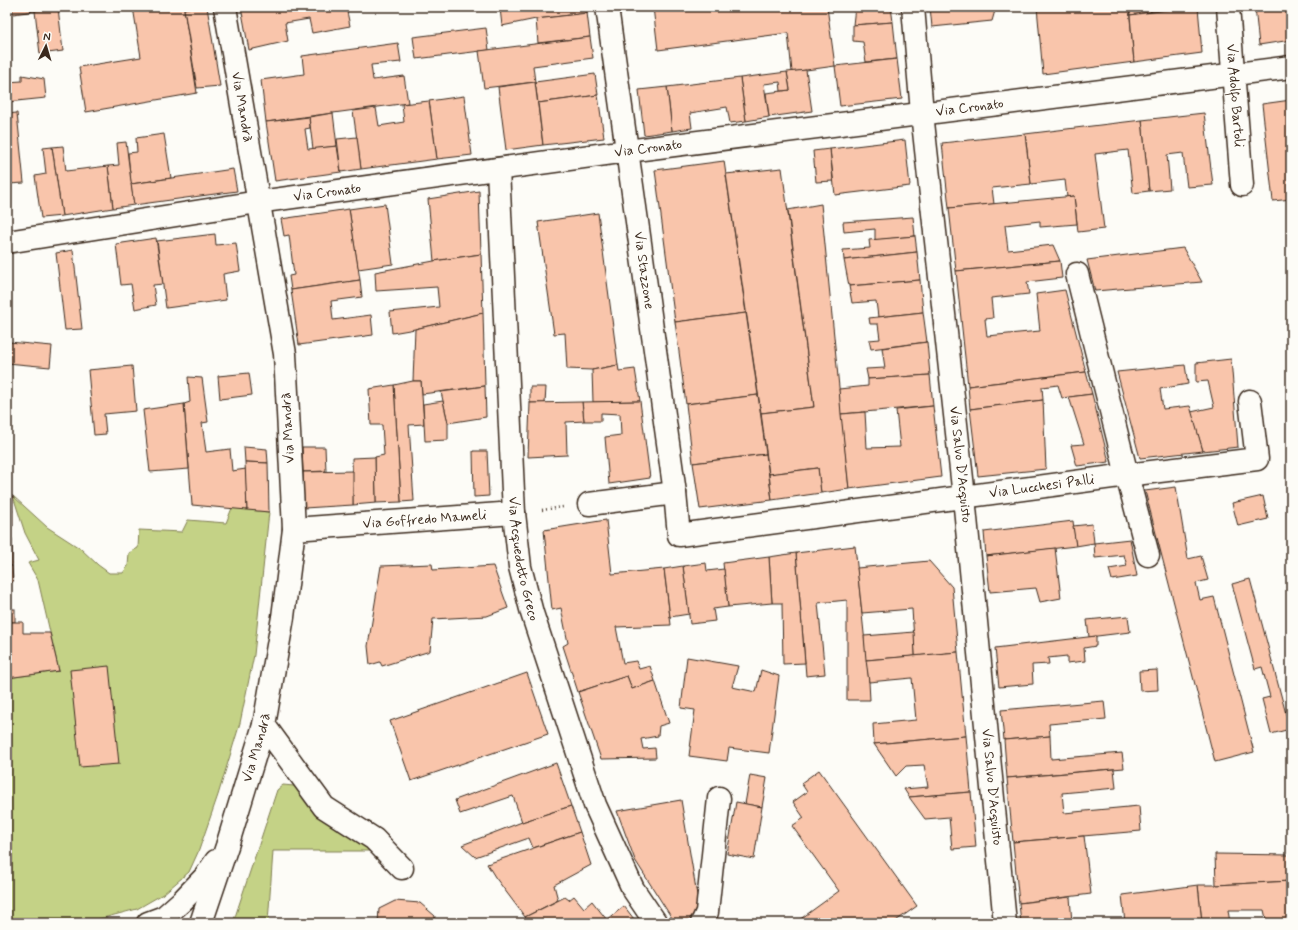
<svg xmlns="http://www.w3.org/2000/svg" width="1298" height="930" font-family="Mynerve,sans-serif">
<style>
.green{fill:#c4d286;stroke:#807e52}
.building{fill:#f9c5ab;stroke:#3b2a1e}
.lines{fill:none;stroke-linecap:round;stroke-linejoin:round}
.minor-casing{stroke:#3b2a1e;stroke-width:25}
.path{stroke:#3b2a1e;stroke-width:2.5;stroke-dasharray:1 3;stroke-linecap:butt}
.minor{stroke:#fdfcf7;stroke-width:22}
.labels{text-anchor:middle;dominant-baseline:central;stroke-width:3;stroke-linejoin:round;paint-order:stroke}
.street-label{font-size:14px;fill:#3b2a1e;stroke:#fdfcf7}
</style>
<rect width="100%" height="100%" fill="#fdfcf7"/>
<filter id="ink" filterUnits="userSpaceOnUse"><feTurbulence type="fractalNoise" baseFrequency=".025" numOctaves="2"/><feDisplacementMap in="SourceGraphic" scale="8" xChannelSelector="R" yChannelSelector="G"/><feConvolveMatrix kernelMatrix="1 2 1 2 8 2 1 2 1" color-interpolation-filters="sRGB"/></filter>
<g filter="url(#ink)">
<g class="green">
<polygon points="13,496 47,527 81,549 98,565 109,573 123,573 128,566 129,553 138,548 139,530 182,532 188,520 226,523 232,508 269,512 254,655 240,723 218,795 199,850 189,872 163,894 137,909 84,923 7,923 7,678 59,671 38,580 28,563 39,560 25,533"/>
<polygon points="283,785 294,786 326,820 368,845 371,851 273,851 268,923 233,923 277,790"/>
</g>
<g class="building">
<polygon points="12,7 34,7 35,11 13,14"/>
<polygon points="133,7 193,7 184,9 197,93 86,112 79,67 141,57"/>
<polygon points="193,7 207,7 220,86 197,88 184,9"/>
<polygon points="241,7 346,7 350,26 312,33 309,19 285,23 288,41 249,50"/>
<polygon points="510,7 586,7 587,13 536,19 502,26 500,8"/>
<polygon points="653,7 827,7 835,66 792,72 788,33 658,50"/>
<polygon points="855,7 891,7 893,22 853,25"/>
<polygon points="930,7 996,7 992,21 932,27"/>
<polygon points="1037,7 1129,7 1134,62 1043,74"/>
<polygon points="1129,7 1151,7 1151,12 1130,15"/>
<polygon points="1151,7 1189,7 1151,12"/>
<polygon points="1189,7 1198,7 1202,53 1134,62 1130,15"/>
<polygon points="1255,7 1291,7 1291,40 1259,45"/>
<polygon points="58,8 63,51 40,54 35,11"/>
<polygon points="587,13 590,37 538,43 536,19"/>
<polygon points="893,22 897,59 866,62 863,42 853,41 853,25"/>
<polygon points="486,28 489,50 416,59 413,37"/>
<polygon points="590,37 593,58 533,66 535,82 484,88 479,51"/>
<polygon points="398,43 401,62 371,65 373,80 404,76 408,103 266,122 261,80 304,74 302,56"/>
<polygon points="897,59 902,99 840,106 835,66"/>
<polygon points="806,70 812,111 769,117 766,93 790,90 787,72"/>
<polygon points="787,72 790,90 781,91 780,82 764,84 769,117 746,121 740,78"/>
<polygon points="595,74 598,95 538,103 535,82"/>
<polygon points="22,75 44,79 46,98 7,102 7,82 22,81"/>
<polygon points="740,78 746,121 730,123 727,107 690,113 692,128 672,131 667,87"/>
<polygon points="535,82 543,145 506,150 498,87"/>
<polygon points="667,87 672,131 644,135 639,90"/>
<polygon points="598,95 604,138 543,145 538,103"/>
<polygon points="464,96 472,155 437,159 429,101"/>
<polygon points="1291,100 1291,199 1273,201 1262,104"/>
<polygon points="429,101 437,159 361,169 353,111 376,108 379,126 404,122 402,104"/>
<polygon points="17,113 24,183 9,184 7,172 7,114"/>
<polygon points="333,113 337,146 313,149 309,117"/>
<polygon points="1204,113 1213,185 1187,187 1183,153 1167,155 1170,189 1149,191 1142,120"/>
<polygon points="309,117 310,128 305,129 308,149 337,146 341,172 275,181 266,122"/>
<polygon points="1142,120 1149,191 1133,193 1128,150 1095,154 1104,229 1078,232 1074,196 1067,197 1065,180 1031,184 1025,134"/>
<polygon points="164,134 171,178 131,184 128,153 137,152 136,138"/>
<polygon points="1025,134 1031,184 992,188 994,204 949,208 942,143"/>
<polygon points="357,137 361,169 341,172 337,139"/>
<polygon points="905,140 910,186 835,195 830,149"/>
<polygon points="126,142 134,205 113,208 108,166 119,165 117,143"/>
<polygon points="63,146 66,171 108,166 113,208 62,216 52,147"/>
<polygon points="52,147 62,216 41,218 35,176 46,174 43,148"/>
<polygon points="830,149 833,181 816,182 813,151"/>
<polygon points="724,161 746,313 675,322 655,170"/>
<polygon points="782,168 814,407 761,413 726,174"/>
<polygon points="233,169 237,191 134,205 131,184"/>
<polygon points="479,191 481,254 434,261 428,199"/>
<polygon points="1074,196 1077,224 1040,227 1040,221 1005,225 1008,250 1053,245 1060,261 956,271 949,208"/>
<polygon points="385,204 393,264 358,269 349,209"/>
<polygon points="821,204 849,489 821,493 818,468 769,474 761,413 814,407 788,210"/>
<polygon points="349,209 360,280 291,290 289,276 294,275 289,235 284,236 281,219"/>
<polygon points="598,213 618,365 592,370 567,369 565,333 554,334 538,222"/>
<polygon points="913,217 915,236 875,240 875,229 844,232 843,222"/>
<polygon points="215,234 216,245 236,243 240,271 223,274 226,300 166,308 157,241"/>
<polygon points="915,236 917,252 844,260 843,250 870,248 869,240"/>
<polygon points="156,238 163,284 153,285 156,305 135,309 131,284 121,285 116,244"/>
<polygon points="1183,248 1202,282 1095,291 1087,260"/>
<polygon points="73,250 82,329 65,330 56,253"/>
<polygon points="917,252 920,280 849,286 844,260"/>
<polygon points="481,254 483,313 415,329 392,333 390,312 439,307 437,287 376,291 375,272 434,261"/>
<polygon points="1060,261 1062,278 1027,282 1029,294 991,298 993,318 985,319 987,336 1040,331 1036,294 1065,290 1086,372 968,386 956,271"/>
<polygon points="360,280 362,297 331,301 333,320 371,315 373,335 299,345 291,290"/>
<polygon points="920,280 923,312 878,317 876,301 852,303 849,286"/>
<polygon points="923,312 927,342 871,349 869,340 880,339 878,324 870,324 869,318"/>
<polygon points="483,313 485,386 422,394 421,381 413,381 415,329"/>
<polygon points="746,313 758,395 686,404 675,322"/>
<polygon points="9,342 52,346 50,367 7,363"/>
<polygon points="927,342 930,375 868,379 866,369 885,368 882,348"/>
<polygon points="1231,359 1238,447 1203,451 1191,412 1214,407 1208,381 1196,382 1196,363"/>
<polygon points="618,365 619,371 635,369 640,401 593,402 592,370"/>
<polygon points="1185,365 1188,384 1160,389 1163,409 1190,406 1203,451 1140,458 1117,372"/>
<polygon points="132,366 136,411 104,414 106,434 94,435 88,370"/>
<polygon points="1086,372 1092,394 1062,398 1058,385 1042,387 1043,400 970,409 968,386"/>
<polygon points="249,373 252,395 220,399 218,376"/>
<polygon points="930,375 933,406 841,414 839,389 868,386 868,379"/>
<polygon points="188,377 202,378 208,422 202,423 206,452 230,449 232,471 246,469 247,510 192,505 184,404 190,402"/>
<polygon points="413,381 421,381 424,424 409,425 414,501 401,502 394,385"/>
<polygon points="394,385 401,502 376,503 375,457 384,455 382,425 371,425 369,389"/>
<polygon points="485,386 486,417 448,423 441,392"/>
<polygon points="530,387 546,387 545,403 530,403"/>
<polygon points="1092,394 1109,462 1077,466 1071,445 1084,444 1069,397"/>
<polygon points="758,395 766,454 693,463 686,404"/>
<polygon points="1043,400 1046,469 978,476 970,409"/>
<polygon points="443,401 448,423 448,440 425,441 423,404"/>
<polygon points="640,401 650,478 609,484 605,437 621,435 620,414 601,413 601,421 584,421 582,402"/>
<polygon points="582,402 584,421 566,422 567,455 528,457 530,403"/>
<polygon points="184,404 189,469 150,472 143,410"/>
<polygon points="933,406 941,477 849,489 841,414 865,412 867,448 900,447 896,410"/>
<polygon points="244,447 267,449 268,463 245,462"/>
<polygon points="302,447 325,447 326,471 303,472"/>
<polygon points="473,451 487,451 489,496 474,497"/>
<polygon points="766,454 772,500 700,509 693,463"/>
<polygon points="375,457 376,503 353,505 352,458"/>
<polygon points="245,462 268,463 269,512 247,510"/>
<polygon points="818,468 821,493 772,500 769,474"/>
<polygon points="353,471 353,505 304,508 303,472"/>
<polygon points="1176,487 1188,559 1201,556 1208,580 1196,583 1200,600 1214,597 1254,752 1215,762 1145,491"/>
<polygon points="7,496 13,496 13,511 7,512"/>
<polygon points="1263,496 1268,519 1238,526 1232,503"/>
<polygon points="13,511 13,526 7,526 7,512"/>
<polygon points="606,520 612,574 664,569 671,625 616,627 623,663 636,661 639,669 650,666 655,681 632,689 627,676 578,692 563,646 568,643 561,608 552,610 544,530"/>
<polygon points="1073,521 1076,546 986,556 984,532"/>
<polygon points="1092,524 1094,543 1076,546 1073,526"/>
<rect x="7" y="539" width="5" height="27"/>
<polygon points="1130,539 1137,576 1112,580 1109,569 1127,566 1124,555 1095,558 1094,543"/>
<polygon points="855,546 869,682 870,700 847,700 847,600 818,603 825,674 806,676 805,663 796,553"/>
<polygon points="1055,548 1061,598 1040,602 1036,588 990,592 986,556"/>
<polygon points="796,553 805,663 783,664 782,603 772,603 769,557"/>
<polygon points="769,557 772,603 728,607 723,563"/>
<polygon points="929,561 952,587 958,652 915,656 912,609 862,613 857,568"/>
<polygon points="706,563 707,571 724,569 728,607 713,609 715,621 690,624 683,566"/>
<polygon points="432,564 433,570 493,566 508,608 487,616 433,619 430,651 382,666 380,662 370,665 368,646 381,566"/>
<polygon points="7,566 12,566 13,582 7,583"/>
<polygon points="683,566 689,614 670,617 664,569"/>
<polygon points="1250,579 1290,729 1271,734 1262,699 1270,697 1262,667 1255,669 1232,584"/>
<rect x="7" y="609" width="8" height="13"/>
<polygon points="1128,616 1130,632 1089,637 1087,620"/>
<polygon points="7,622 23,622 23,633 50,633 59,671 7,678"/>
<polygon points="914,632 915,656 866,660 864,636"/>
<polygon points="1096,636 1096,646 1084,648 1085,661 1067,663 1067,656 1048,658 1049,664 1032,665 1033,684 999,687 995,648"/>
<polygon points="958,652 966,736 874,744 873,724 916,720 912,678 869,682 866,660"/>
<polygon points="687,657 738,666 732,687 756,692 761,670 779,676 769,753 729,748 727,761 689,756 695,710 681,708"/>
<polygon points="109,666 119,764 80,767 70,670"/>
<polygon points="1157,670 1158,690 1140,691 1139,671"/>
<polygon points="527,673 548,734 411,781 390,721"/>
<polygon points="627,676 632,689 655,681 669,723 659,726 658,736 641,739 643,749 655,748 656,758 601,759 578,692"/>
<polygon points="1104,701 1106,719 1049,724 1050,736 1004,740 1001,710"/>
<polygon points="966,736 971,792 909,797 904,789 928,787 924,765 906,766 896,776 874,744"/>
<polygon points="1050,736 1051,759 1122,753 1124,768 1007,778 1004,740"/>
<polygon points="556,763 571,806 522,822 513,796 460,814 455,800"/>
<polygon points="1114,769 1116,788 1062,793 1064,813 1139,806 1141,831 1013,842 1007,778"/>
<polygon points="819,770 917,906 893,923 795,923 839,891 792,826 804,818 793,802 807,792 801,783"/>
<polygon points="750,775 767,778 762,807 745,804"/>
<polygon points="971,792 976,847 952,849 949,817 925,819 909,797"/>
<polygon points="681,800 699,907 686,923 675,923 635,860 617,811"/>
<polygon points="736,802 762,807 754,859 727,854"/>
<polygon points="571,806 580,832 533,848 529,838 475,857 462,845 522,822"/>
<polygon points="580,832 591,865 554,885 558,900 525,917 495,877 487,864"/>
<polygon points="1084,836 1091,894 1019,903 1013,842"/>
<polygon points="1215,854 1291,855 1291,881 1216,885"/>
<polygon points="1291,881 1291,923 1267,923 1264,910 1228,910 1230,923 1202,923 1198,885 1216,885"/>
<polygon points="1198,885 1202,923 1125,923 1122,895"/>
<polygon points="574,896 584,908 592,901 607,920 624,906 637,923 531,923 525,917 565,897 569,900"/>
<polygon points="1070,897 1072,923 1021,923 1019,903"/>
<polygon points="395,901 420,903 435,916 434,923 378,923 379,909"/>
</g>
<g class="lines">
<g class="minor-casing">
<g id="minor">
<path id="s1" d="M 607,7 L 675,493 L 679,535 L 1127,475 L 1077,274"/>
<path id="s2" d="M 913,7 L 922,113 L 964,497 L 1005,923"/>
<path id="s3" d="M 1228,7 L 1242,185"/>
<path id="s4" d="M 498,169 L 514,513 L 520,567 L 532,613 L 595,805 L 633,889 L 656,923"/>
<path id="s5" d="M 7,242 L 258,202 L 627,151 L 1291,67"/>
<polyline points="589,504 675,493"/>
<path id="s6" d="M 294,529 L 514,513"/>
<polyline points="1148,555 1127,475 1257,459 1250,401"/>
<polyline points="264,725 324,807 374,839 402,868"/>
<polyline points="148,923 164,917 182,901 205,877 216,861"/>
<path id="s7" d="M 201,923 L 227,846 L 264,725 L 283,617 L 294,529 L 285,354 L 225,7"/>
<polyline points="702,923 707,912 719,798"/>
</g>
</g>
<polyline class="path" points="542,510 563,507"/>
<use href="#minor" class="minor"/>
</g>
</g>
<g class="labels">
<g class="street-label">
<text stroke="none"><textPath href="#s3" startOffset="89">Via Adolfo Bartoli</textPath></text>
<text transform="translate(242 107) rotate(80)">Via Mandrà</text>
<text stroke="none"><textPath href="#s5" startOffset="972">Via Cronato</textPath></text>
<text stroke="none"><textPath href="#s5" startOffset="648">Via Cronato</textPath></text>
<text stroke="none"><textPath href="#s5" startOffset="324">Via Cronato</textPath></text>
<text stroke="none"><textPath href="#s1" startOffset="266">Via Stazzone</textPath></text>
<text transform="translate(288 428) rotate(-93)">Via Mandrà</text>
<text stroke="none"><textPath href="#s2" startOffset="460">Via Salvo D'Acquisto</textPath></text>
<text stroke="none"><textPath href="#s1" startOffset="899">Via Lucchesi Palli</textPath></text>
<text stroke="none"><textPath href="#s6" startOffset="131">Via Goffredo Mameli</textPath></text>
<text stroke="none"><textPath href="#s4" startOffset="391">Via Acquedotto Greco</textPath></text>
<text stroke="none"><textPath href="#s7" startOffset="184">Via Mandrà</textPath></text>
<text stroke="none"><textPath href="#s2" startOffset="784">Via Salvo D'Acquisto</textPath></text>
</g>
</g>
<rect width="1298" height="930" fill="none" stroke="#fdfcf7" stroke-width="24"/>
<rect x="12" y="12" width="1274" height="906" fill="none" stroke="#3b2a1e" stroke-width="1.5" filter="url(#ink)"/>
<g transform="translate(46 46) rotate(5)" stroke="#fdfcf7" stroke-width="3" paint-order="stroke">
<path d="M0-3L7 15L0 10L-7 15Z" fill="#3b2a1e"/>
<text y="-6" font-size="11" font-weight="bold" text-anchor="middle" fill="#3b2a1e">N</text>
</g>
</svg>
